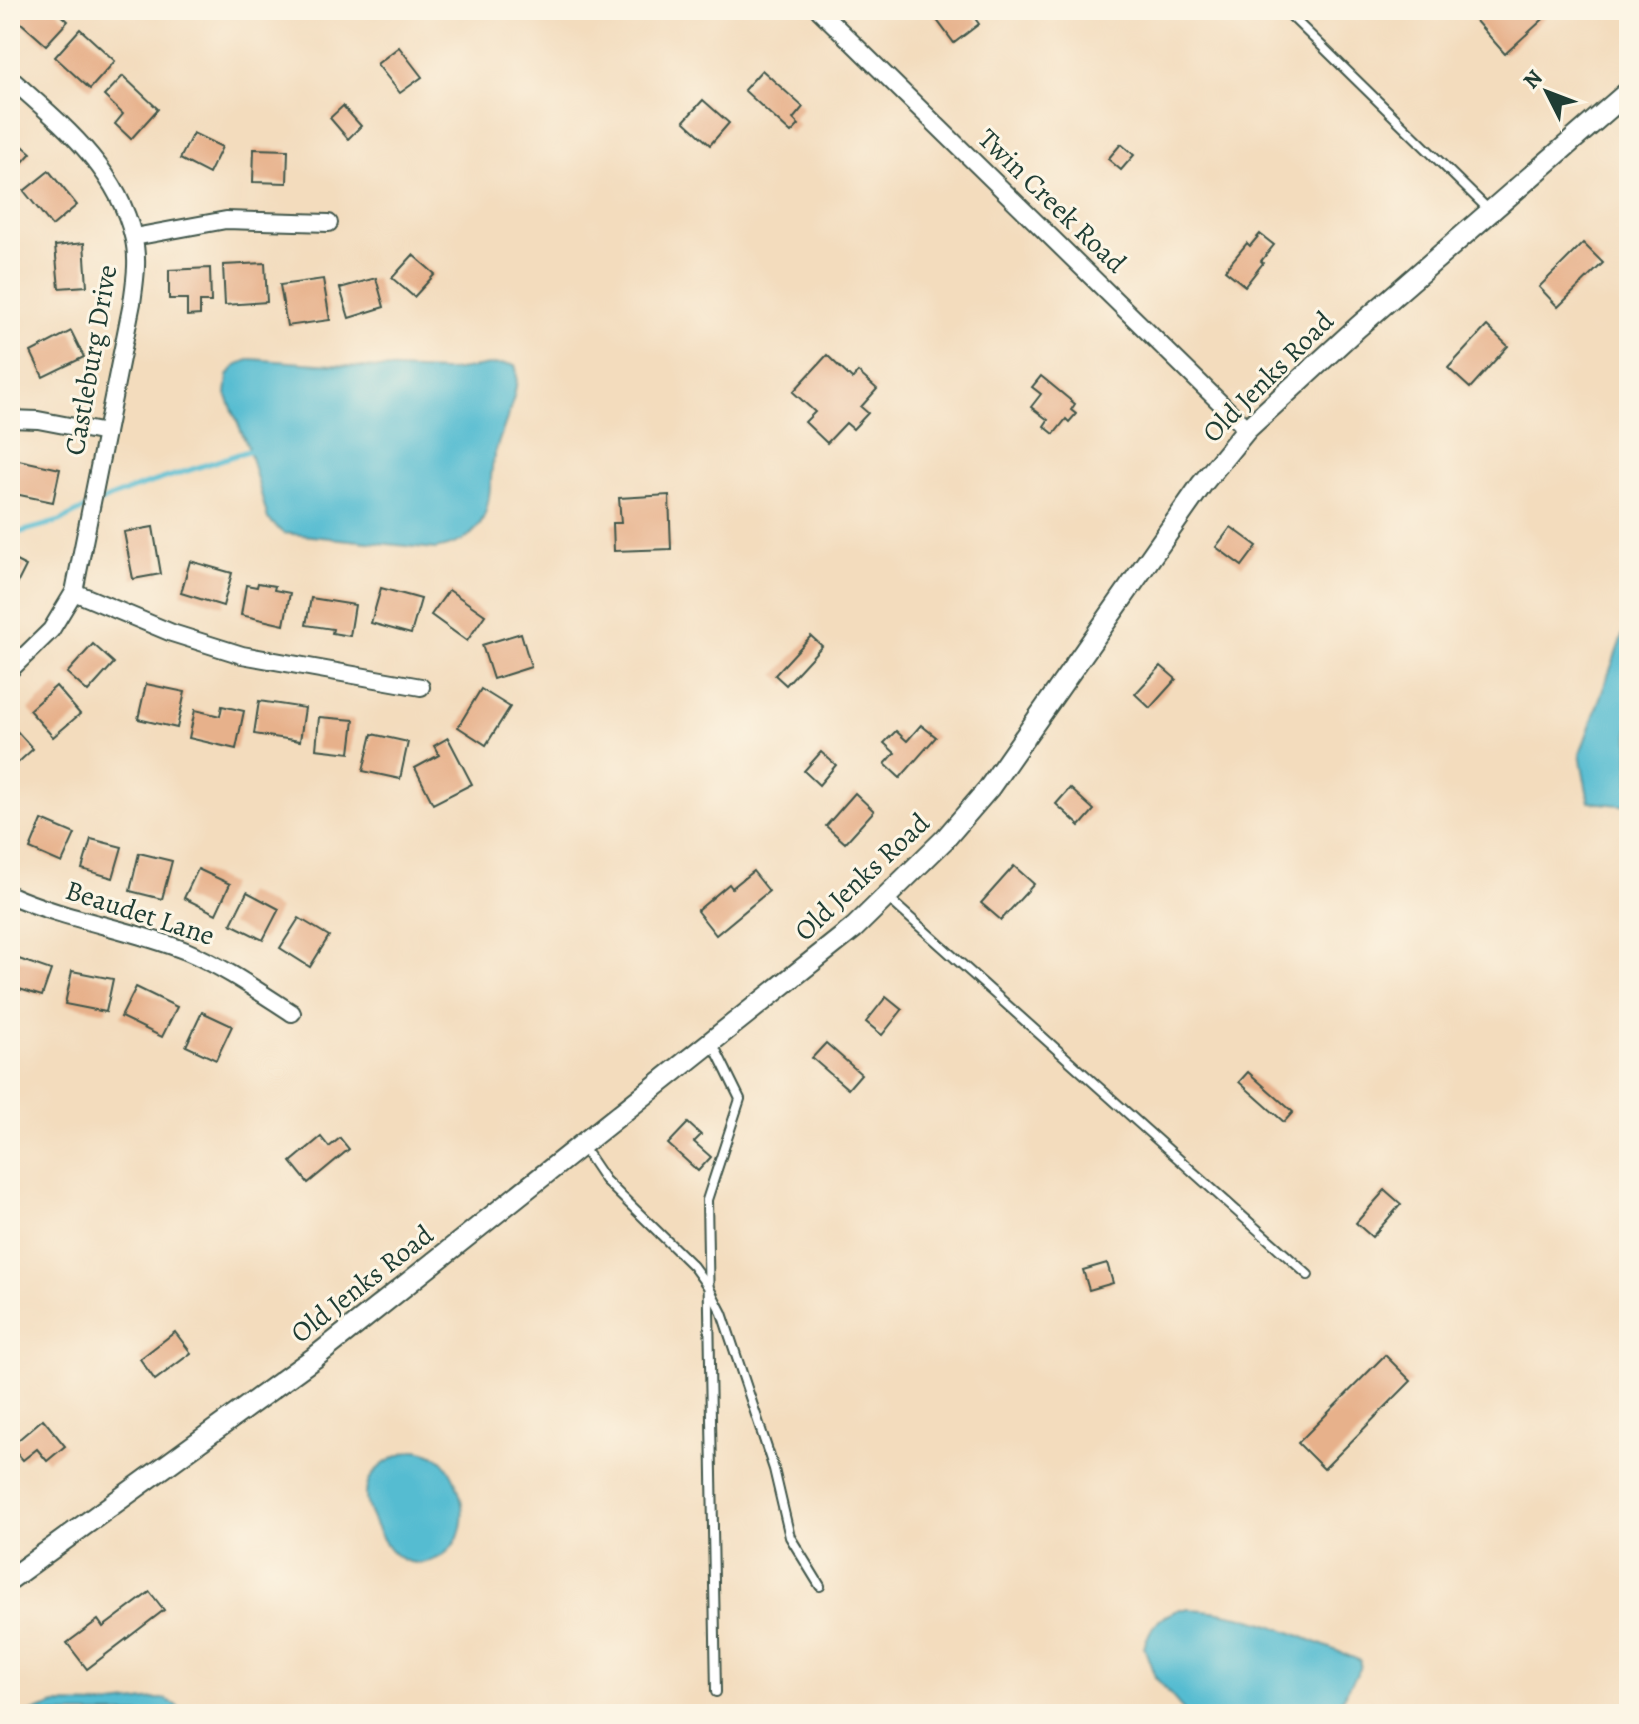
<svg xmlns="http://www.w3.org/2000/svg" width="1639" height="1724" font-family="Alegreya,serif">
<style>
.water{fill:#54bcd1;stroke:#3a7c82;stroke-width:2}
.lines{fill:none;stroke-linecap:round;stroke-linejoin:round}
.stream{stroke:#54bcd1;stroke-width:5}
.building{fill:#e7b18b}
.service-casing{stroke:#3f5549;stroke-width:12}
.minor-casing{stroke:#3f5549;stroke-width:20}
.tertiary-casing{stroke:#3f5549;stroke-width:24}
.service{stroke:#fff;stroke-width:8}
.minor{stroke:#fff;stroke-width:16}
.tertiary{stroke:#fff;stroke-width:20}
.labels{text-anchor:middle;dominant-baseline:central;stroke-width:6;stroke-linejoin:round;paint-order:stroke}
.street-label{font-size:28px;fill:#1f3d34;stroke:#fcf5e5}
</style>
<rect width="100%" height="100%" fill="#fcf5e5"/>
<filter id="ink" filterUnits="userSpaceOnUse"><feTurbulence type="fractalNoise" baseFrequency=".0125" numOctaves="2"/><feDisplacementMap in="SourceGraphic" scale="16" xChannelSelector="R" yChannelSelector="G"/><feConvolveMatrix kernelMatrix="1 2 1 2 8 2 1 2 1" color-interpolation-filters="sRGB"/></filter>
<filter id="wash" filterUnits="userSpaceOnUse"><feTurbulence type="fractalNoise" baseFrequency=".006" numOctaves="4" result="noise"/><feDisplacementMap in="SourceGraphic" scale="32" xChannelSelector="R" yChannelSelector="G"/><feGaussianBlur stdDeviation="1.8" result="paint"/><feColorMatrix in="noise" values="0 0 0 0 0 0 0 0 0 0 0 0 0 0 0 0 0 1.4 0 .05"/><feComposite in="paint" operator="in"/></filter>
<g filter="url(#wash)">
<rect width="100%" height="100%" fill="#f3dcbd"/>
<g class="water">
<path d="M 251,359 C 314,364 378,369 442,371 C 466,372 491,361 515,365 C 524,387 498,436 493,461 C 490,478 491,500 484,516 C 475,538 456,545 435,549 L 283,533 L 268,519 L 249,450 L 226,394 L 228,376 L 232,370 L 238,364 Z"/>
<polygon points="1629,617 1629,806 1589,802 1580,754"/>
<path d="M 417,1450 C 441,1455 446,1461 456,1483 C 468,1511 465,1548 433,1560 C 423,1563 414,1565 404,1560 C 387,1552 379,1533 372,1517 C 353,1479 383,1458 417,1450 Z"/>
<path d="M 1180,1609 C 1244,1608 1302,1637 1361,1661 L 1360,1669 L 1332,1714 L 1187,1714 L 1155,1677 L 1144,1647 C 1151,1625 1157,1618 1180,1609 Z"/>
<polygon points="155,1699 165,1699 179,1707 179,1714 26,1714 56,1704 104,1705"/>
</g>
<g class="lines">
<g class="stream">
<polyline points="97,503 135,488 254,449"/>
<polyline points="10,535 60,521 88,507"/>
</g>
</g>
<g id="blocks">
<g class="building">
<polygon points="14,10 56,10 68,21 46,45 11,14"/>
<polygon points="933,10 969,10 979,24 954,43 931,12"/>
<polygon points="1470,10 1553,10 1505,54 1468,12"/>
<polygon points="80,29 115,61 90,89 55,57"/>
<polygon points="399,47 422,77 400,93 377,64"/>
<polygon points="762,70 803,107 793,119 799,125 791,133 744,90"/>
<polygon points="123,76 158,109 131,139 115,124 123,114 104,96"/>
<polygon points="703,100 729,123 710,145 684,121"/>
<polygon points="343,106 361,126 348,139 330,118"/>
<polygon points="193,133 222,147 209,174 180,159"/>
<polygon points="10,135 31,153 10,176"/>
<polygon points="1121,144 1134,155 1121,170 1108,159"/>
<polygon points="254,149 288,150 287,183 253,182"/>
<polygon points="49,171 77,205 52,226 24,191"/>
<polygon points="1260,234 1274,245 1261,261 1263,263 1245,286 1225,270 1247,243 1250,246"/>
<polygon points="84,243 87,286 59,288 55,246"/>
<polygon points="1583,243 1603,263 1558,307 1539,287"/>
<polygon points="413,255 435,274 414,297 392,278"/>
<polygon points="265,263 267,302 225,305 223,265"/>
<polygon points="210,268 211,302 200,302 200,315 187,316 187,299 169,299 169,270"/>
<polygon points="376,278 384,307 349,318 340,288"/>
<polygon points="323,279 330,320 287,326 280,285"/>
<polygon points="1487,326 1508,346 1470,388 1448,368"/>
<polygon points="71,331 84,357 43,377 31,352"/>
<polygon points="10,341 16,341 18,369 10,369"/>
<polygon points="827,355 852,379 858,372 877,389 861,407 868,413 853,429 846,423 827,443 805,422 815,412 793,392"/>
<polygon points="1041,376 1075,404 1071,410 1076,414 1069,422 1066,419 1054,434 1044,426 1048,420 1031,407 1041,394 1032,387"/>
<polygon points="14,459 60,469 53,502 10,493"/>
<polygon points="669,495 671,549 614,551 613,523 621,523 619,498"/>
<polygon points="153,527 161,574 133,579 124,532"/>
<polygon points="1231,527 1257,546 1242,566 1216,547"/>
<polygon points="10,558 26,566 10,598"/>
<polygon points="190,561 232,573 223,606 181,593"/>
<polygon points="258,583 275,586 274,590 290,593 284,625 241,615 246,585 257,587"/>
<polygon points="381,588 421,599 411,634 371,623"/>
<polygon points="449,590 485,615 467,641 431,615"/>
<polygon points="311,598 355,605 350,636 332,633 333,629 306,625"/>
<polygon points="521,633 531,667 493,679 482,645"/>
<polygon points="811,636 822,646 786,685 775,675"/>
<polygon points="93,644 114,663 88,692 67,673"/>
<polygon points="1161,666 1176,679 1150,708 1135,694"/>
<polygon points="146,684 185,692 177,728 138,719"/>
<polygon points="56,686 80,714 53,737 29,710"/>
<polygon points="481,689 510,707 486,745 458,727"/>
<polygon points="259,701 305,708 300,741 254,734"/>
<polygon points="222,706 244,711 236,749 189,738 195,710 220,716"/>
<polygon points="319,717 354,720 350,753 316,749"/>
<polygon points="921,725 936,737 900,778 885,764 895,753 884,743 896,731 907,741"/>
<polygon points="15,729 33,749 10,770 10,734"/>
<polygon points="372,734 408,742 400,779 363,771"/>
<polygon points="448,738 472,784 433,804 415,768 439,755 434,746"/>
<polygon points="821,752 836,765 819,785 804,771"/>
<polygon points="1070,788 1094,810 1080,826 1056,804"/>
<polygon points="855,793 874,811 845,843 826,826"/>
<polygon points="42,820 75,834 62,863 30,849"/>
<polygon points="91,839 122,847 113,878 82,869"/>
<polygon points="139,853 172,861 162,899 130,891"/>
<polygon points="1014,866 1034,884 1001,920 981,903"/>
<polygon points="198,869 230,884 216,914 184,898"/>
<polygon points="753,871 769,891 716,935 697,911 729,884 732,888"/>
<polygon points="247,892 279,909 263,940 231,924"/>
<polygon points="299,918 329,936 310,967 280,948"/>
<polygon points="10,956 51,970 42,996 16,988 10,1005"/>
<polygon points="72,971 113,979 106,1012 65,1004"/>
<polygon points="136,987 177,1007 162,1037 121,1017"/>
<polygon points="886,997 902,1010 882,1035 866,1022"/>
<polygon points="202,1012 232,1026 216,1060 186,1046"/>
<polygon points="826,1043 861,1074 848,1089 812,1058"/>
<polygon points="1248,1072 1293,1112 1284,1122 1239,1082"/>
<polygon points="688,1123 701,1135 694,1142 711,1157 698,1171 668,1144"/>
<polygon points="321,1137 329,1147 340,1138 349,1149 308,1183 291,1162"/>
<polygon points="1385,1190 1401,1204 1372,1237 1356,1223"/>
<polygon points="1107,1263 1113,1283 1089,1290 1083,1270"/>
<polygon points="175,1332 191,1353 155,1380 140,1359"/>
<polygon points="1385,1355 1411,1381 1324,1469 1298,1443"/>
<polygon points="43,1419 65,1446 47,1461 37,1449 23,1460 11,1446"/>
<polygon points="150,1592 164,1610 87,1669 67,1643 98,1620 103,1627"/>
</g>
</g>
</g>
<g filter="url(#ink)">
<use href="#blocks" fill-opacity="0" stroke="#3f5549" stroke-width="2"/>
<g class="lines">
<g class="service-casing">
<g id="service">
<polyline points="1285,10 1490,211"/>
<polyline points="888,898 1308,1275"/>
<polyline points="712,1042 740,1099 707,1200 716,1692"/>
<polyline points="582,1146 605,1180 693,1266 709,1288 722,1313 774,1469 790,1537 820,1586"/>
</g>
</g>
<g class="minor-casing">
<g id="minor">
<polyline points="819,10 1247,429"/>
<path d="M 10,78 C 60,123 117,167 133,236 C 139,258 135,281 132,303 L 74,592 L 51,630 L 10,670"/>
<polyline points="134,237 226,220 329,223"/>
<polyline points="10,419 38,420 106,433"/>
<polyline points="74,592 172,633 242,655 421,687"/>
<path d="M 10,895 C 66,920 128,928 186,951 C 224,967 258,991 292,1013"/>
</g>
</g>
<g class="tertiary-casing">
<polyline id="tertiary" points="10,1579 314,1358 854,928 945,839 989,788 1202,484 1247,429 1358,327 1629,91"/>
</g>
<use href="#service" class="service"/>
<use href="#minor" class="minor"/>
<use href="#tertiary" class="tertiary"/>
</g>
</g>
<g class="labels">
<g class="street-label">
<text transform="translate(1052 201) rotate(44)">Twin Creek Road</text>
<text transform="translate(91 360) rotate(-80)">Castleburg Drive</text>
<text transform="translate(1268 377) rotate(-45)">Old Jenks Road</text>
<text transform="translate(862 877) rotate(-43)">Old Jenks Road</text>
<text transform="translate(140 913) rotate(18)">Beaudet Lane</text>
<text transform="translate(362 1284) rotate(-38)">Old Jenks Road</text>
</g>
</g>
<rect width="1639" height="1724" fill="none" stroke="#fcf5e5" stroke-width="40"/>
<g transform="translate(1547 92) rotate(312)" stroke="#fcf5e5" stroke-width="6" paint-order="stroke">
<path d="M0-6L14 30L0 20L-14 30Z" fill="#1f3d34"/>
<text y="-12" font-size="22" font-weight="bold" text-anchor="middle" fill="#1f3d34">N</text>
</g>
</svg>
